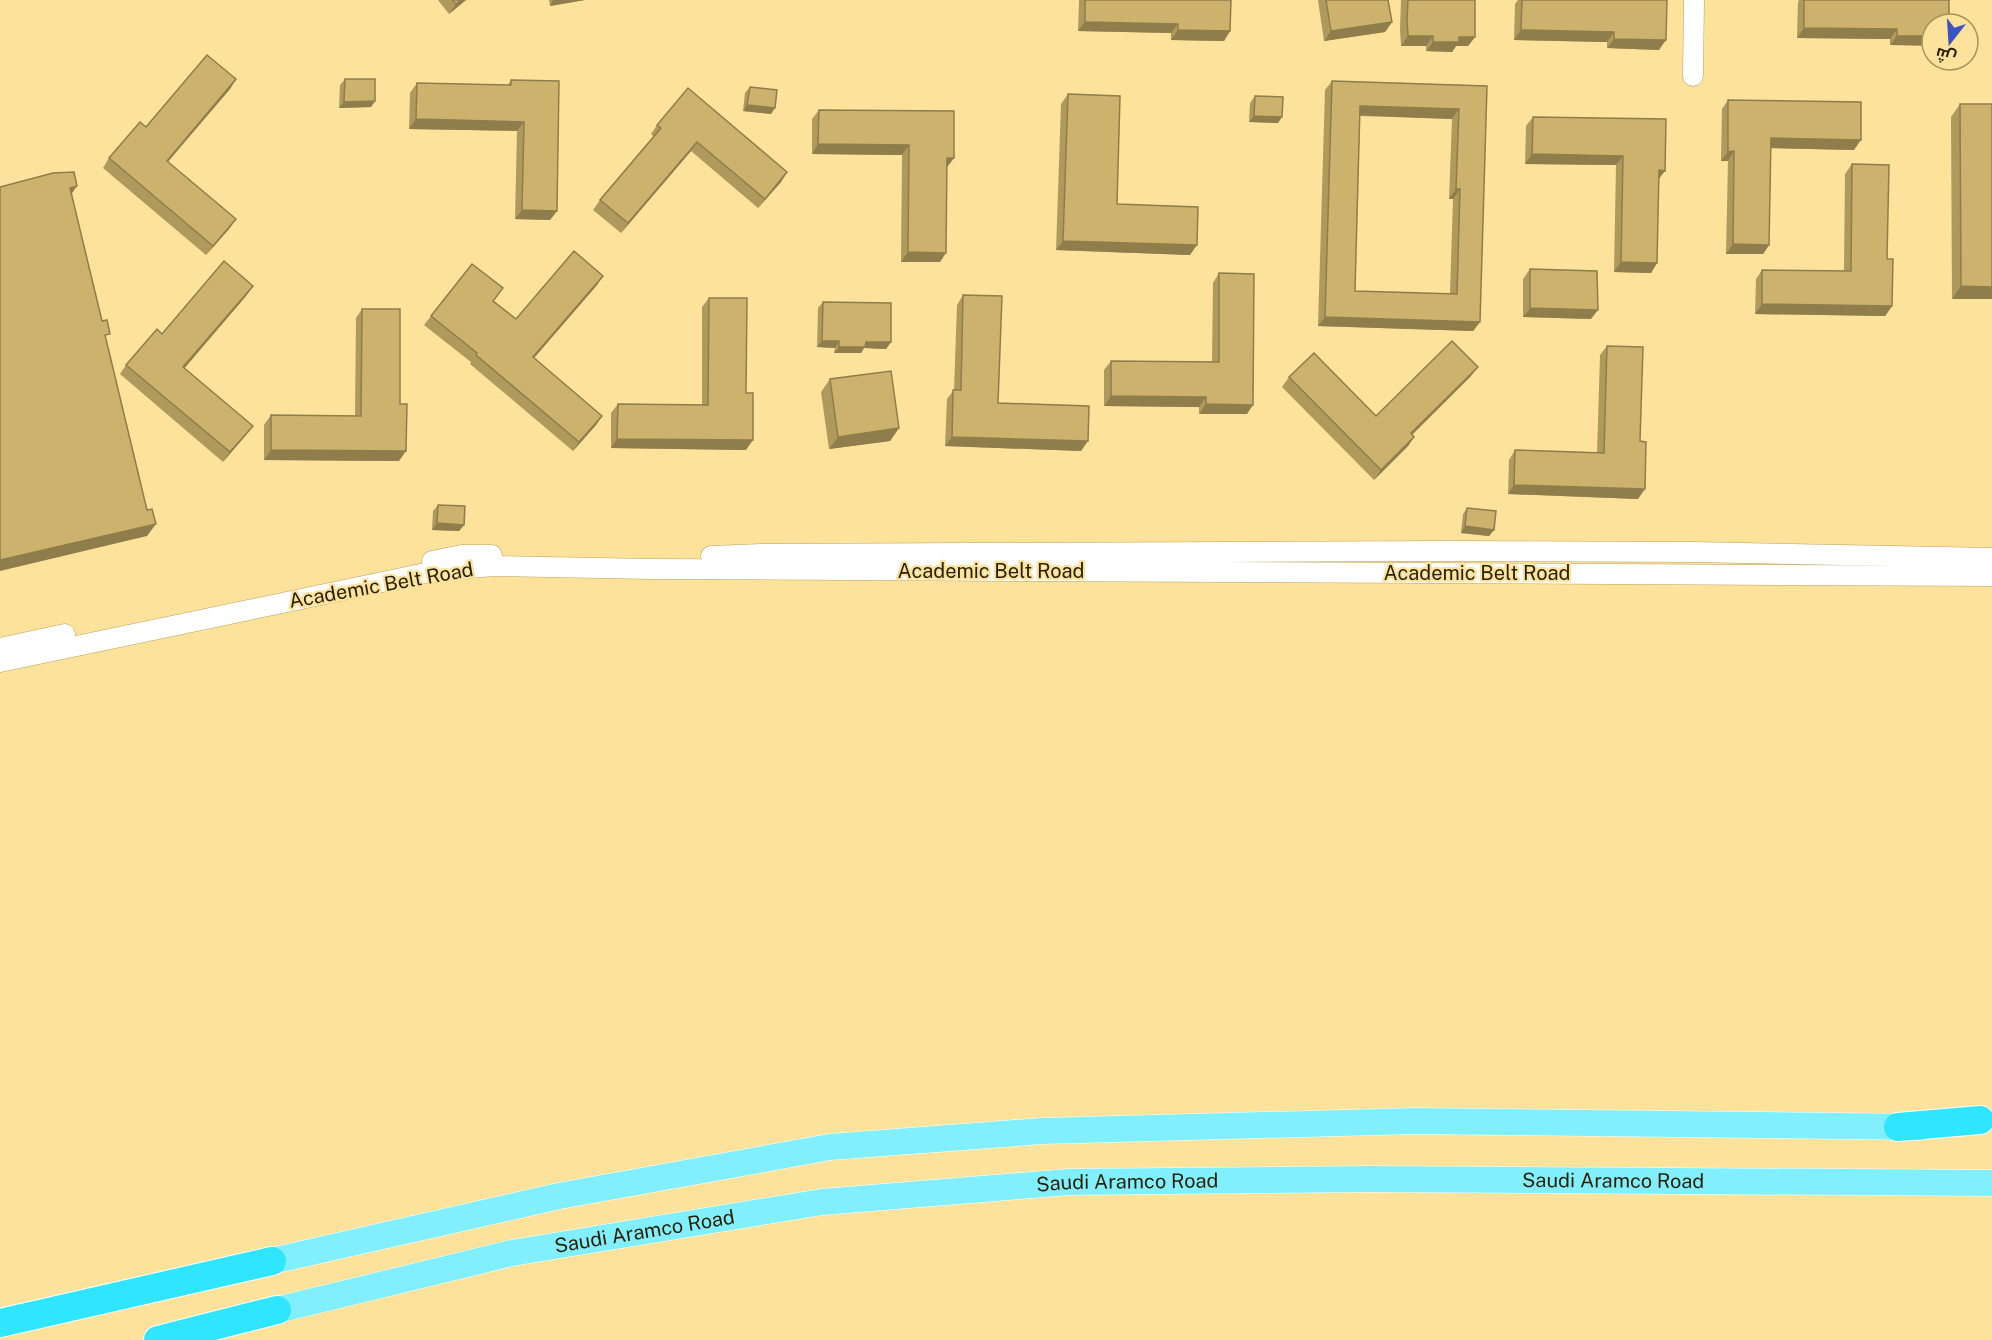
<svg xmlns="http://www.w3.org/2000/svg" width="1992" height="1340" font-family="'Public Sans',Cairo,sans-serif">
<style>
.lines{fill:none;stroke-linecap:round;stroke-linejoin:round}
.minor-casing{stroke:#bba15b;stroke-width:21}
.major-casing{stroke:#fff;stroke-width:27}
.highway-casing{stroke:#fff;stroke-width:30}
.minor{stroke:#fff;stroke-width:20}
.major{stroke:#82efff;stroke-width:26}
.highway{stroke:#2fe5ff;stroke-width:28}
.wall{fill:#af995d;fill-rule:evenodd}
.shaded-wall{fill:#8f7d4c}
.building{fill:#ccb26c;stroke:#8f7d4c;stroke-width:1.5;fill-rule:evenodd}
.labels{text-anchor:middle;dominant-baseline:central;stroke-width:4.5;stroke-linejoin:round;paint-order:stroke}
.street-label{font-size:20px;fill:#281e01;stroke:#fce29a}
</style>
<rect width="100%" height="100%" fill="#fce29a"/>
<g class="lines">
<g class="minor-casing">
<g id="minor">
<polyline points="1693,76 1694,0"/>
<polyline points="711,556 762,554 1443,551 1694,552 1992,558"/>
<polyline points="432,561 462,555 492,555"/>
<polyline points="0,648 65,634"/>
<polyline points="0,662 440,570 495,566 651,569 1992,576"/>
</g>
</g>
<g class="major-casing">
<g id="major">
<polyline points="272,1261 559,1196 830,1147 1043,1131 1415,1121 1920,1127"/>
<path id="s1" d="M 277,1310 L 512,1253 L 822,1202 L 1069,1182 L 1370,1179 L 1992,1183"/>
</g>
</g>
<g class="highway-casing">
<g id="highway">
<polyline points="1898,1127 1980,1120"/>
<polyline points="0,1323 272,1261"/>
<polyline points="158,1340 277,1310"/>
</g>
</g>
<use href="#minor" class="minor"/>
<use href="#major" class="major"/>
<use href="#highway" class="highway"/>
</g>
<g class="wall">
<polygon points="438,0 466,0 449,14"/>
<polygon points="549,0 585,0 550,6"/>
<polygon points="1079,0 1231,0 1230,31 1224,41 1171,40 1171,33 1078,31"/>
<polygon points="1318,0 1388,0 1392,22 1385,32 1324,41"/>
<polygon points="1401,0 1475,0 1475,37 1468,46 1456,46 1452,52 1426,51 1426,46 1401,46 1400,29"/>
<polygon points="1518,0 1667,0 1659,50 1607,48 1607,42 1514,40 1515,4"/>
<polygon points="1799,0 1949,0 1890,45 1890,39 1797,38 1798,2"/>
<polygon points="236,79 230,89 168,162 236,219 229,229 206,255 103,168 109,158 146,127"/>
<polygon points="345,79 375,101 371,107 339,108 340,85"/>
<polygon points="511,80 557,211 550,220 515,219 517,131 409,129 410,93 417,83 508,85"/>
<path d="M 1332,81 L 1487,86 L 1480,322 L 1473,331 L 1318,326 L 1325,90 ZM 1360,116 L 1452,119 L 1449,199 L 1453,199 L 1450,294 L 1355,291 Z"/>
<polygon points="750,87 771,114 743,111 745,93"/>
<polygon points="1068,94 1117,204 1190,255 1056,250 1061,104"/>
<polygon points="1255,96 1278,123 1249,122 1250,103"/>
<polygon points="1728,100 1854,150 1771,148 1769,245 1763,254 1726,254 1728,161 1721,161 1722,109"/>
<polygon points="1960,104 1992,299 1952,299 1951,117"/>
<polygon points="819,110 954,158 947,167 940,262 901,262 902,155 812,154 812,119"/>
<polygon points="1533,117 1666,119 1659,180 1657,263 1651,273 1614,272 1616,165 1525,164 1526,126"/>
<polygon points="657,125 787,172 781,182 758,208 691,151 621,233 593,210 600,200 654,137 651,134"/>
<polygon points="1852,164 1887,259 1892,306 1885,316 1755,314 1756,279 1762,270 1844,271 1845,174"/>
<polygon points="1530,269 1591,319 1523,317 1523,279"/>
<polygon points="1219,273 1247,414 1199,414 1199,407 1104,406 1104,370 1111,361 1212,362 1213,283"/>
<polygon points="597,285 534,358 602,416 596,425 573,451 470,364 471,362 424,325 431,316 494,301 516,319"/>
<polygon points="253,286 246,296 184,368 246,435 223,462 120,374 126,365 162,334"/>
<polygon points="963,295 998,403 1081,451 945,446 947,399 954,390 957,305"/>
<polygon points="709,298 746,450 611,448 611,413 618,404 702,405 702,307"/>
<polygon points="823,302 891,342 886,349 864,348 861,353 834,353 835,348 817,347 818,308"/>
<polygon points="362,309 400,404 399,461 264,460 264,425 271,415 355,416 356,318"/>
<polygon points="1607,346 1638,499 1508,494 1509,460 1515,450 1597,453 1600,355"/>
<polygon points="1471,376 1412,434 1414,437 1408,446 1374,480 1282,387 1289,377 1376,416"/>
<polygon points="830,379 899,428 890,441 829,449 821,392"/>
<polygon points="438,505 464,525 459,531 432,530 433,511"/>
<polygon points="1467,508 1494,530 1489,536 1461,533 1463,514"/>
</g>
<g class="shaded-wall">
<polygon points="461,0 466,0 449,14 456,4"/>
<polygon points="553,0 585,0 550,6"/>
<polygon points="1085,22 1178,24 1171,33 1078,31"/>
<polygon points="1392,22 1385,32 1324,41 1331,31"/>
<polygon points="1804,28 1897,29 1890,39 1797,38"/>
<polygon points="1178,30 1230,31 1224,41 1171,40"/>
<polygon points="1521,30 1614,32 1607,42 1514,40"/>
<polygon points="1408,36 1433,36 1426,46 1401,46"/>
<polygon points="1897,36 1932,36 1932,46 1890,45"/>
<polygon points="1459,37 1475,37 1468,46 1456,46 1452,52 1426,51 1433,42"/>
<polygon points="1614,39 1666,40 1659,50 1607,48"/>
<polygon points="236,79 230,89 160,170 167,161"/>
<polygon points="375,101 371,107 339,108 344,102"/>
<polygon points="747,105 775,108 771,114 743,111"/>
<polygon points="1360,106 1459,109 1452,119 1353,115"/>
<polygon points="1254,116 1282,117 1278,123 1249,122"/>
<polygon points="416,119 524,122 517,131 409,129"/>
<polygon points="1771,138 1861,140 1854,150 1764,148"/>
<polygon points="697,142 691,151 621,233 628,223"/>
<polygon points="818,144 909,145 902,155 812,154"/>
<polygon points="1734,151 1728,161 1721,161 1728,152"/>
<polygon points="1532,154 1623,156 1616,165 1525,164"/>
<polygon points="947,158 954,158 947,167 940,167"/>
<polygon points="1659,170 1665,171 1658,180"/>
<polygon points="787,172 781,182 758,208 765,199"/>
<polygon points="77,186 68,199 70,188"/>
<polygon points="1456,189 1460,189 1453,199 1449,199"/>
<polygon points="522,210 557,211 550,220 515,219"/>
<polygon points="236,219 229,229 206,255 213,246"/>
<polygon points="1063,241 1197,245 1190,255 1056,250"/>
<polygon points="1733,244 1769,245 1763,254 1726,254"/>
<polygon points="908,252 946,253 940,262 901,262"/>
<polygon points="1621,262 1657,263 1651,273 1614,272"/>
<polygon points="603,276 597,285 527,366 533,357"/>
<polygon points="253,286 246,296 177,377 183,367"/>
<polygon points="1961,286 1992,287 1992,299 1952,299"/>
<polygon points="1762,304 1892,306 1885,316 1755,314"/>
<polygon points="1530,308 1598,310 1591,319 1523,317"/>
<polygon points="1325,317 1480,322 1473,331 1318,326"/>
<polygon points="822,341 839,341 835,348 817,347"/>
<polygon points="866,342 891,342 886,349 864,348 861,353 834,353 839,347"/>
<polygon points="1478,367 1471,376 1404,443 1411,433"/>
<polygon points="1111,396 1206,397 1199,407 1104,406"/>
<polygon points="1206,404 1253,405 1247,414 1199,414"/>
<polygon points="602,416 596,425 573,451 579,442"/>
<polygon points="253,426 246,435 223,462 230,452"/>
<polygon points="899,428 890,441 829,449 838,437"/>
<polygon points="952,437 1088,441 1081,451 945,446"/>
<polygon points="1414,437 1408,446 1374,480 1381,470"/>
<polygon points="617,439 753,440 746,450 611,448"/>
<polygon points="271,450 406,451 399,461 264,460"/>
<polygon points="1514,485 1645,489 1638,499 1508,494"/>
<polygon points="437,523 464,525 459,531 432,530"/>
<polygon points="156,524 147,536 0,571 0,560"/>
<polygon points="1465,526 1494,530 1489,536 1461,533"/>
</g>
<g class="building">
<polygon points="452,0 461,0 456,4"/>
<polygon points="1085,0 1231,0 1230,31 1178,30 1178,24 1085,22"/>
<polygon points="1326,0 1388,0 1392,22 1331,31"/>
<polygon points="1408,0 1475,0 1475,37 1459,37 1459,42 1433,42 1433,36 1408,36 1407,20"/>
<polygon points="1522,0 1667,0 1666,40 1614,39 1614,32 1521,30"/>
<polygon points="1804,0 1949,0 1949,24 1932,24 1932,36 1897,36 1897,29 1804,28"/>
<polygon points="207,55 236,79 167,161 236,219 213,246 109,158 140,122 146,127"/>
<polygon points="345,79 375,79 375,101 344,102"/>
<polygon points="511,80 559,81 557,211 522,210 524,122 416,119 417,83 511,85"/>
<path d="M 1332,81 L 1487,86 L 1480,322 L 1325,317 ZM 1360,106 L 1459,109 L 1456,189 L 1460,189 L 1457,294 L 1355,291 Z"/>
<polygon points="750,87 777,90 775,108 747,105"/>
<polygon points="688,88 787,172 765,199 697,142 628,223 600,200 661,128 657,125"/>
<polygon points="1068,94 1120,96 1117,204 1198,207 1197,245 1063,241"/>
<polygon points="1255,96 1283,97 1282,117 1254,116"/>
<polygon points="1728,100 1861,102 1861,140 1771,138 1769,245 1733,244 1734,151 1728,152"/>
<polygon points="1960,104 1992,104 1992,287 1961,286"/>
<polygon points="819,110 954,111 954,158 947,158 946,253 908,252 909,145 818,144"/>
<polygon points="1533,117 1666,119 1665,171 1659,170 1657,263 1621,262 1623,156 1532,154"/>
<polygon points="1852,164 1889,165 1887,259 1893,259 1892,306 1762,304 1762,270 1851,271"/>
<polygon points="74,172 77,186 70,188 102,321 107,320 110,334 105,335 147,510 152,509 156,524 0,560 0,187 53,173"/>
<polygon points="574,251 603,276 533,357 602,416 579,442 476,355 477,353 431,316 472,264 503,288 493,301 516,319"/>
<polygon points="224,261 253,286 183,367 253,426 230,452 126,365 157,329 162,334"/>
<polygon points="1530,269 1597,271 1598,310 1530,308"/>
<polygon points="1219,273 1254,274 1253,405 1206,404 1206,397 1111,396 1111,361 1219,362"/>
<polygon points="963,295 1002,296 998,403 1089,406 1088,441 952,437 953,390 961,390"/>
<polygon points="709,298 747,298 746,393 753,393 753,440 617,439 618,404 708,405"/>
<polygon points="823,302 891,303 891,342 866,342 865,347 839,347 839,341 822,341"/>
<polygon points="362,309 400,309 400,404 407,404 406,451 271,450 271,415 361,416"/>
<polygon points="1452,341 1478,367 1411,433 1414,437 1381,470 1289,377 1314,353 1376,416"/>
<polygon points="1607,346 1643,347 1640,441 1646,442 1645,489 1514,485 1515,450 1604,453"/>
<polygon points="891,371 899,428 838,437 830,379"/>
<polygon points="438,505 465,506 464,525 437,523"/>
<polygon points="1467,508 1496,511 1494,530 1465,526"/>
</g>
<g class="labels">
<g class="street-label">
<text x="991" y="571">Academic Belt Road</text>
<text x="1477" y="573">Academic Belt Road</text>
<text transform="translate(381 585) rotate(-10)">Academic Belt Road</text>
<text stroke="none"><textPath href="#s1" startOffset="1348">Saudi Aramco Road</textPath></text>
<text stroke="none"><textPath href="#s1" startOffset="862">Saudi Aramco Road</textPath></text>
<text stroke="none"><textPath href="#s1" startOffset="376">Saudi Aramco Road</textPath></text>
</g>
</g>
<g transform="translate(1950 42) rotate(197)"><circle r="28" fill="#fce29a" stroke="#a7945d" stroke-width="1.5"/>
<path d="M0-4.5L10 22L0 15L-10 22Z" fill="#3c53c6"/>
<text y="-9" font-size="16" font-weight="bold" text-anchor="middle" fill="#281e01">ش</text>
</g>
</svg>
